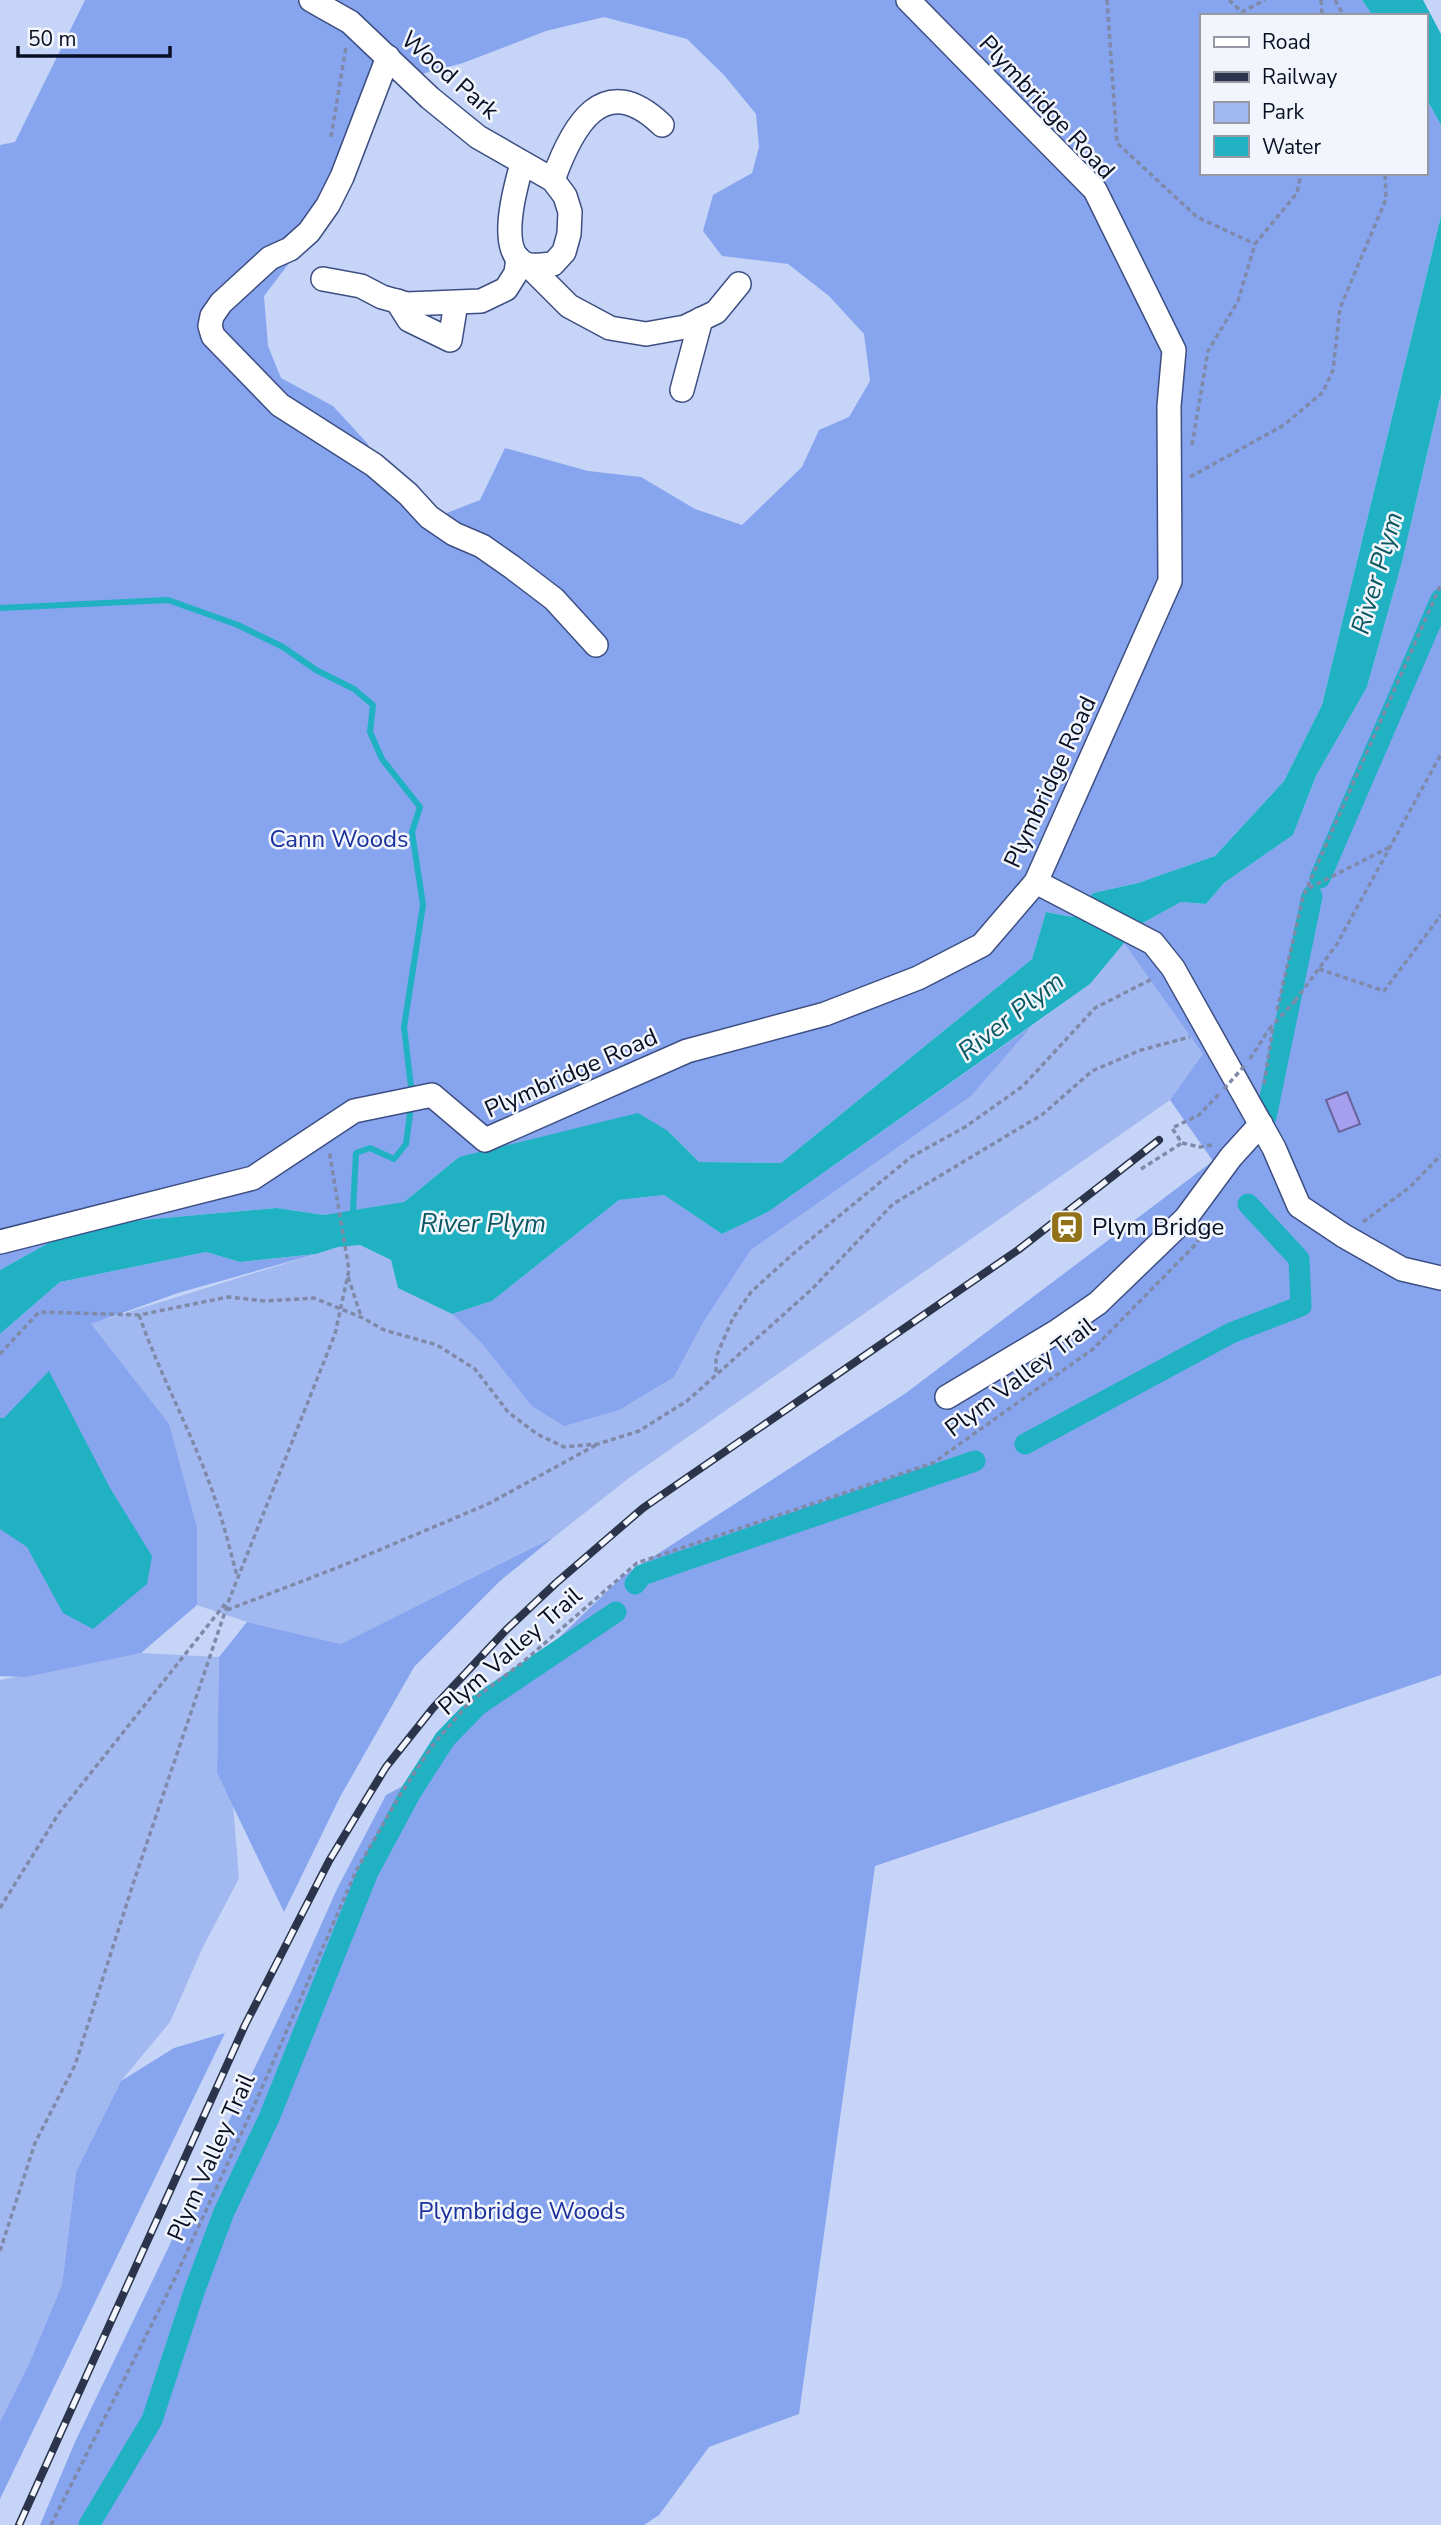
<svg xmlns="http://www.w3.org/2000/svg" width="1441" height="2525" font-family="'Nunito Sans',sans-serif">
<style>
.green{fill:#a2b8f0}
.forest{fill:#87a4ef;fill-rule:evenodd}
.water{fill:#20b1c2}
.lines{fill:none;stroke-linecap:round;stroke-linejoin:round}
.stream{stroke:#20b1c2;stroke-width:6}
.canal{stroke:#20b1c2;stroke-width:21}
.building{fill:#a69fef;stroke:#6a649c;stroke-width:2}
.minor-casing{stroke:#3d4f82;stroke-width:26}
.path{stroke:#7e8aa8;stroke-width:3.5;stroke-dasharray:5 3.5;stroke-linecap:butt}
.minor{stroke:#fff;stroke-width:23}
.rail-casing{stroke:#2b344b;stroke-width:8}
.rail{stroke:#f2f5fb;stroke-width:5;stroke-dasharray:16;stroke-linecap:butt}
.path-bridge{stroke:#7e8aa8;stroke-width:3.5;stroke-dasharray:5 3.5;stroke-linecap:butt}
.labels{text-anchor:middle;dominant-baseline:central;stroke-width:5;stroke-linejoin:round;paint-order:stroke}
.street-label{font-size:24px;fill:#080f23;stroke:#f2f5fb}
.park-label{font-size:24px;fill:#1b319b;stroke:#f2f5fb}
.poi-label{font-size:24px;fill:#080f23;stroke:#f2f5fb;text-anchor:start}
.water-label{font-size:26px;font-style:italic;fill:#0b5861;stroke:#f2f5fb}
</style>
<rect width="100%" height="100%" fill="#c5d4f7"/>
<g class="green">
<polygon points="1124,943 1204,1054 1170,1100 629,1478 554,1537 341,1644 247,1622 197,1605 197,1528 90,1324 316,1254 338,1247 360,1245 391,1260 398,1288 452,1314 485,1347 674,1377 704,1321 751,1250 971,1096 1033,1025 1090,984"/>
<polygon points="141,1653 219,1657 217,1773 233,1805 239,1878 202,1949 170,2022 121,2081 76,2172 62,2285 28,2366 0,2422 0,1680"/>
</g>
<g class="forest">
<path d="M 85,0 L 1362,0 L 1373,16 L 1201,16 L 1201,173 L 1425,173 L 1425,96 L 1441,125 L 1441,216 L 1322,705 L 1284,781 L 1215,856 L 1138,883 L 1093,893 L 1074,917 L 1046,912 L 1032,959 L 781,1163 L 699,1162 L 668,1131 L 459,1157 L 404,1202 L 353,1211 L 324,1215 L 277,1208 L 130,1221 L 52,1241 L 0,1270 L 0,145 L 15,142 ZM 604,17 L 687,39 L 724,75 L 756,114 L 759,147 L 752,173 L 713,195 L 703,231 L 722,256 L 788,264 L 829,296 L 864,334 L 870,381 L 849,417 L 819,430 L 802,467 L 742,525 L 695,509 L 641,477 L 588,471 L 505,448 L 480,500 L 439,516 L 395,490 L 367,443 L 333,406 L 281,378 L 268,346 L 264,296 L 299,250 L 388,83 L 463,63 L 546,31 Z"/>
<polygon points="1441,394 1441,1675 875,1866 799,2414 709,2447 659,2515 644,2525 40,2525 75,2442 292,1990 337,1889 386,1795 429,1772 489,1705 622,1577 906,1393 1213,1161 1170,1100 1203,1054 1124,943 1139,925 1181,902 1206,904 1224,883 1293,835 1316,776 1367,687 1402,562"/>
<polygon points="1033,1025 971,1096 751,1250 704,1321 674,1377 619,1410 564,1426 532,1406 485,1347 452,1314 492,1301 619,1200 664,1195 722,1234 768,1212"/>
<polygon points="206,1252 240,1262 316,1254 178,1293 91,1324 169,1424 197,1528 197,1605 141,1653 25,1677 0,1676 0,1334 60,1282"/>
<polygon points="554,1537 500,1581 414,1667 340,1797 284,1912 217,1773 219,1657 247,1622 341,1644"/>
<polygon points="225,2033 0,2499 0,2422 28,2366 62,2285 76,2172 121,2081 174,2048"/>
</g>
<g class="water">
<polygon points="1362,0 1423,0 1441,34 1441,125 1425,96 1425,16 1373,16"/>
<polygon points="1441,216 1441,394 1402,562 1367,687 1316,776 1293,835 1224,883 1206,904 1181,902 1139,925 1090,984 768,1212 722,1234 664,1195 619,1200 492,1301 452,1314 398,1288 391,1260 360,1245 338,1247 316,1254 240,1262 206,1252 60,1282 0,1334 0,1270 52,1241 130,1221 277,1208 324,1215 404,1202 459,1157 638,1113 668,1131 699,1162 781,1163 1032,959 1046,912 1073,917 1093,893 1138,883 1215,856 1284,781 1322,705"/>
<polygon points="49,1371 110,1488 152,1556 147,1584 93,1629 63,1613 27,1547 0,1529 0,1418 4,1418"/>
</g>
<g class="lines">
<g class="stream">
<polyline points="0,608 168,600 238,625 283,647 316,670 354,689 373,705 370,732 382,759 420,807 412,832 423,905 404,1027 412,1095"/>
<polyline points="351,1216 353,1211 356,1153 370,1148 394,1159 406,1144 411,1106"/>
</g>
<g class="canal">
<polyline points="1320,878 1441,599"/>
<polyline points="1266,1117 1312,896"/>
<polyline points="1025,1444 1231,1333 1301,1306 1299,1259 1248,1204"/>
<polyline points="635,1584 642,1575 975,1461"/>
<polyline points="89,2525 152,2420 195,2289 224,2212 269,2118 368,1872 411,1792 445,1739 478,1705 616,1612"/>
</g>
</g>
<polygon class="building" points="1347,1092 1360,1124 1339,1132 1326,1100"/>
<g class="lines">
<g class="minor-casing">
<g id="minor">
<path d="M 311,0 L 350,22 L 430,98 L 478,137 L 553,180 L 565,196 L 570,212 L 569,234 L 564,252 L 553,264 C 546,264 537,266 530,265 C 494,259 516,185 522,164"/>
<polyline points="388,57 342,177 328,205 309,232 290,249 270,258 221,303 212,316 210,326 213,336 280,405 374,465 408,494 429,517 454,534 482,546 512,567 554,599 596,645"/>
<path d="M 553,180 C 572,127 603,68 662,125"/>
<polyline points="528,265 569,306 610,328 646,334 685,327 716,312 739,284"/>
<polyline points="323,279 361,286 382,297 407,304 481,301 506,289 516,273 518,258"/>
<polyline points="397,301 409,320 450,340 456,303"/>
<polyline points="682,390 701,319"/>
<polyline points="1036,882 1153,943 1173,968 1274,1148 1299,1206 1344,1236 1402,1269 1441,1278"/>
<polyline points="0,1242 253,1178 354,1111 432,1095 485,1140 687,1051 825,1014 918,978 982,945 1036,882 1170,581 1169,406 1174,350 1095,190 908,0"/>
<polyline points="947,1397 1056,1332 1098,1303 1186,1218 1231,1157 1261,1124"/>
</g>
</g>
<g class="path">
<polyline points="1107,0 1117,143 1197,217 1255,244"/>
<polyline points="1229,0 1242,12 1265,0"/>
<polyline points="1321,0 1322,16"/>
<polyline points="1335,0 1344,16"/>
<polyline points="331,137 346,47"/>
<polyline points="1192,445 1208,351 1238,301 1255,244 1297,193 1301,173"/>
<polyline points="1190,477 1284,425 1323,392 1333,370 1340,308 1386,199 1385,173"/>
<polyline points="1309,888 1392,846"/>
<polyline points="1319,969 1384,991 1441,915"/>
<polyline points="1295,1001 1337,944 1441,754"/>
<polyline points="1277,1010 1303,897 1441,584"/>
<polyline points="1250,1059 1269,1029"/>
<polyline points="1264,1084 1273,1027"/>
<polyline points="1212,1145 1200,1147 1182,1143 1172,1128 1199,1115 1219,1094"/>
<polyline points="1141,1169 1182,1143"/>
<polyline points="1363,1222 1410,1187 1441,1155"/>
<polyline points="348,1277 361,1316"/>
<path d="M 139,1315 C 161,1378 194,1436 215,1499 C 224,1524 230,1550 237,1576"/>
<polyline points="0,1354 39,1312 139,1315 228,1297 266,1301 314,1298 363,1318 384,1330 437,1345 475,1369 508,1412 537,1434 564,1447 598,1444 639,1431 687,1401 812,1289 893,1204 1043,1114 1092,1071 1141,1050 1190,1037"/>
<polyline points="716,1372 716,1357 733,1318 751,1292 794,1253 911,1157 965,1127 1023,1086 1095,1008 1154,978"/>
<polyline points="227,1610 339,1567 488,1504 596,1445"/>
<polyline points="0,1908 59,1813 225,1604"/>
<polyline points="0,2251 35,2143 75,2065 134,1881 229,1600 335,1334 349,1270 329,1150"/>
<polyline points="51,2525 174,2280 254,2106 356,1871 400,1795 432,1746 469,1703 523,1662 637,1563 933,1463 1093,1349 1196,1244 1202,1235"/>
</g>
<use href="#minor" class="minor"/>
<g class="rail-casing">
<polyline id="rail" points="19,2525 245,2025 329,1861 367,1798 386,1767 433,1708 506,1630 556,1583 643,1508 1018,1250 1159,1140"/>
</g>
<use href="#rail" class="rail"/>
<g class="path-bridge">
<polyline points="1269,1029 1295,1001"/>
<polyline points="1224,1089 1246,1064"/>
</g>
</g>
<defs>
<g id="station-square" transform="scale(1.75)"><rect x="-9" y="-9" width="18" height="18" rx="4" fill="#927218" stroke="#f2f5fb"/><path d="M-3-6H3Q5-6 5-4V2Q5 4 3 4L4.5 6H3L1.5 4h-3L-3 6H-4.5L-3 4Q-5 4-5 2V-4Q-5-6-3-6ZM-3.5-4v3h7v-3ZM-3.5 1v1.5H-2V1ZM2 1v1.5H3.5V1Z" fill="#fff"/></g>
</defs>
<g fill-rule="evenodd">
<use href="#station-square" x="1067" y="1227"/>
</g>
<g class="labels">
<g class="street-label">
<text transform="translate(450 75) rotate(41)">Wood Park</text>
<text transform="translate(1047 107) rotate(47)">Plymbridge Road</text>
<text transform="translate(1050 782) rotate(-65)">Plymbridge Road</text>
<text transform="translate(571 1073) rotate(-24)">Plymbridge Road</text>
<text transform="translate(1020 1377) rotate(-37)">Plym Valley Trail</text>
<text transform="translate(510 1651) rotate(-41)">Plym Valley Trail</text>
<text transform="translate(211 2157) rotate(-66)">Plym Valley Trail</text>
</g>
<g class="park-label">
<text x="339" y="839">Cann Woods</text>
<text x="522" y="2211">Plymbridge Woods</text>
</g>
<g class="poi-label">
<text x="1092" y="1227">Plym Bridge</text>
</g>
<g class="water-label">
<text transform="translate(1377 573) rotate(-74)">River Plym</text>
<text transform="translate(1011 1016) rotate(-38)">River Plym</text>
<text x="483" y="1223">River Plym</text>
</g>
</g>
<rect x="1200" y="14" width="228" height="161" fill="#f2f5fb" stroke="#9499a5" stroke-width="2"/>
<rect x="1214" y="37" width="35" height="10" fill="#ffffff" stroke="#9499a5" stroke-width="2"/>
<text x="1262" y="49" font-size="21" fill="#080f23">Road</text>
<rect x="1214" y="72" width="35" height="10" fill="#2b344b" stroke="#9499a5" stroke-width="2"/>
<text x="1262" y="84" font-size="21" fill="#080f23">Railway</text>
<rect x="1214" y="102" width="35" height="21" fill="#a2b8f0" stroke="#9499a5" stroke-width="2"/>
<text x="1262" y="119" font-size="21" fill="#080f23">Park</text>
<rect x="1214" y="136" width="35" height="21" fill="#20b1c2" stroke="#9499a5" stroke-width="2"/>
<text x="1262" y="154" font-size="21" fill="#080f23">Water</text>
<path d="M18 46v10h152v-10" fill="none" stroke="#080f23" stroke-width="3.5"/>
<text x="28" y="46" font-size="21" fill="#080f23" stroke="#f2f5fb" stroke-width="5" paint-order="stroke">50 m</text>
</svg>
